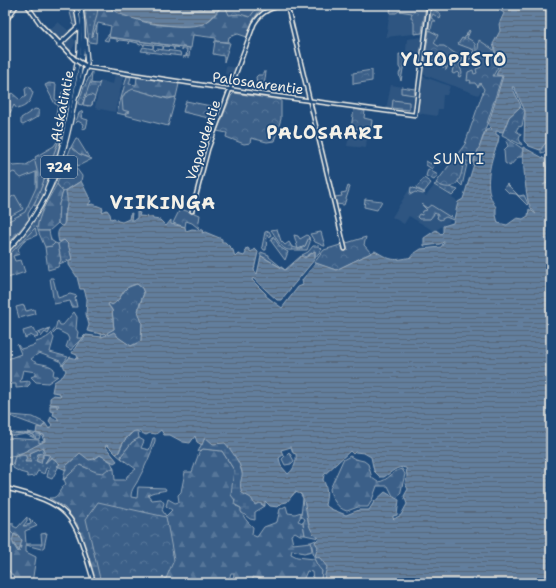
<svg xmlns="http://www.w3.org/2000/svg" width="556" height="588" font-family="'Shantell Sans',sans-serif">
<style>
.built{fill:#2d5581}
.grass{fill:url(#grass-dots);stroke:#97a8b8}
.forest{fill:url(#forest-firs);stroke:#97a8b8;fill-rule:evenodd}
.wetland{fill:url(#wetland-marsh);stroke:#97a8b8}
.park{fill:url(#park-crowns);stroke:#97a8b8}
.pitch{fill:#3a5f88;stroke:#97a8b8}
.water{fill:url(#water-rules);stroke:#9cacbb;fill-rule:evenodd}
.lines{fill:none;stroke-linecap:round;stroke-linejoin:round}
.stream{stroke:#9cacbb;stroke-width:1}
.secondary-casing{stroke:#f4f1e8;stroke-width:5.5}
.primary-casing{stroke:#f4f1e8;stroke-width:6}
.secondary{stroke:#1f4a7a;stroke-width:2.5}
.primary{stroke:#1f4a7a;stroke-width:3.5}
.secondary-bridge-casing{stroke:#f4f1e8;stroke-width:5.5;stroke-linecap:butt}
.secondary-bridge{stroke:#1f4a7a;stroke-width:2.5}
.labels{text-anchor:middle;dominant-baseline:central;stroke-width:3.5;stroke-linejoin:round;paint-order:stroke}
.shield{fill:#1f4a7a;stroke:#b4bfc7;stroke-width:1}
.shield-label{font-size:13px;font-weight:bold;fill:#f4f1e8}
.street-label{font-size:14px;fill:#f4f1e8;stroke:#1f4a7a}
.neighbourhood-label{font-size:15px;letter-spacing:1px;fill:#f4f1e8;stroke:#1f4a7a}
.district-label{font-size:18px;font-weight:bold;letter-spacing:1px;fill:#f4f1e8;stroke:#1f4a7a}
</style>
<defs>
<pattern id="grass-dots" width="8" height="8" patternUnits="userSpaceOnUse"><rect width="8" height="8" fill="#3a5f88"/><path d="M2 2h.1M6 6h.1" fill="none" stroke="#577699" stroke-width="1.8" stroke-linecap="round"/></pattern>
<pattern id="forest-firs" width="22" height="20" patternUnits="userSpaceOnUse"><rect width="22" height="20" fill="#3a5f88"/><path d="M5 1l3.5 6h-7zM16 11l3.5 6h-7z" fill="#577699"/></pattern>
<pattern id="wetland-marsh" width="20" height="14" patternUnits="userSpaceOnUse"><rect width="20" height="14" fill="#3a5f88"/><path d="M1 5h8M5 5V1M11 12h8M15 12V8" fill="none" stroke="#577699"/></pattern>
<pattern id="park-crowns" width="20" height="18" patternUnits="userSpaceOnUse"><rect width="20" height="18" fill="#3a5f88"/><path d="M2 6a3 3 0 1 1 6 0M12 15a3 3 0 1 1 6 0" fill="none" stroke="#577699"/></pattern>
<pattern id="water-rules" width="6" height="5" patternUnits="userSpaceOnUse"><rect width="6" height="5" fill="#627e9d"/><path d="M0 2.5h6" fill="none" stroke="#58687a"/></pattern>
</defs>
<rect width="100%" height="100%" fill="#1f4a7a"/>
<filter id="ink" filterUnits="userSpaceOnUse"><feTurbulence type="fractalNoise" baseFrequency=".025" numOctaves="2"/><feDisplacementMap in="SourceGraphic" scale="8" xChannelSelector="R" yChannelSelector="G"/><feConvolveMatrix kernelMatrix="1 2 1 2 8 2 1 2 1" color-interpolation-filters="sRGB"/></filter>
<g filter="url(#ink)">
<g class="built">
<polygon points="391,5 426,5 422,33 386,37"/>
<polygon points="432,5 491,5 503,12 498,24 500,31 493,43 498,60 495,63 499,67 492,80 478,95 422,74"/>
<polygon points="58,22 69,31 61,39 49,30"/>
<polygon points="72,36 76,42 71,51 64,42"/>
<polygon points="423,37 420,53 406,51 407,39"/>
<polygon points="226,66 236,68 233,75 225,74"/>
<polygon points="115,74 124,76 115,112 95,108 100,81 113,84"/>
<polygon points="422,76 450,86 447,95 443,95 442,109 438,109 437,116 417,113"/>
<polygon points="391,85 415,89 412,111 410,112 386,109"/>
<polygon points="350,130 354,131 353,136 367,138 366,148 347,146"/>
<polygon points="5,171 8,175 14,172 21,178 36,172 36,188 25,212 5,223"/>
<polygon points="434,186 455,199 459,204 449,222 434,231 409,216 404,224 392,217 410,188 426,196"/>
</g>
<g class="grass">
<polygon points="68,5 73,5 77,26 69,31 74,27"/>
<polygon points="84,7 98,9 96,43 89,42"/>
<polygon points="110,33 109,37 190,48 189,57 187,57 187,54 186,57 183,57 186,56 187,49 183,49 182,51 182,48 174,47 174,50 173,47 164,46 163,49 163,46 154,45 153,48 153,45 144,44 144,46 142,43 139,45 138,43 129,41 129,44 128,41 119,40 117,42 117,39 109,38 108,41 104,40"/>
<polygon points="215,41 230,43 224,62 224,56 213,54"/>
<polygon points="143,47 154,49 155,51 157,49 180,52 181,56 141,51"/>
<polygon points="399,54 404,55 405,57 401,81 399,74 401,70 399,67"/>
<polygon points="92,72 91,83 82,105 78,104 84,87"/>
<polygon points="263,72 266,72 264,86 257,84 256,77 258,75 263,75"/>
<path d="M 57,132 L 64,133 C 59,157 51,184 38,205 L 34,206 L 60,137 Z"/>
<polygon points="464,159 467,164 462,186 458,182 458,172 463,166"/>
<path d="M 60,169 L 56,182 L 44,205 L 37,227 L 5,259 L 5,255 C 28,231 47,201 60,169 Z"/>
<polygon points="438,183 458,190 452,196 434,185"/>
<polygon points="269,231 271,235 270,237 267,235 266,250 264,250 262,247 265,232"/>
<polygon points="273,236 281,248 288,252 285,260 271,241"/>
<polygon points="309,237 310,242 307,250 292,250 292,247 301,249 305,246"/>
<polygon points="313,246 319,246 322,249 315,258 315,251 305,257 302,255 308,252"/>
<polygon points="261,252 269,255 269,257 285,270 260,255"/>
<polygon points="11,415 33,417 45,423 42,428 10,416"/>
<path d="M 7,431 C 16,436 24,431 34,435 L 36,439 L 26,434 L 14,436 L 9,434 Z"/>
<polygon points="42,447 44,448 42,453 43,458 43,454 50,455 45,463 51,457 60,464 52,479 47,477 49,468 46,468 44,474 38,471 35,476 27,477 27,474 20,472 13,468 14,457 25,455 31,462 30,453"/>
</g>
<g class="forest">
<path d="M 98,5 C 112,7 127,16 141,21 C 155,26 196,29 208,21 C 214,18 218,10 223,5 L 270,6 C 255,10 251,24 247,37 L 238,34 L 229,37 L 228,42 L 216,41 L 216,38 L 193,35 L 191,48 L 109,37 L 111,26 L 98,23 L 92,37 C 93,26 98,17 98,5 Z"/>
<path d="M 127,76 L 131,77 L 129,84 L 136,85 L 137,77 L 179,84 L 176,97 C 159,102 141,85 125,93 L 122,99 L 130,113 L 125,115 L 117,113 Z"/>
<polygon points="100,82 92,105 87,106 83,103 90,83 98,84"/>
<polygon points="49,83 56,84 55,99 58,101 61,99 62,92 65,93 62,112 60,116 62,120 61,123 56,115 58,104 55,104 45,85"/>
<path d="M 29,86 L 33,93 C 30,102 28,106 17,109 L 14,105 L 10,113 L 5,103 L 5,97 L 12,93 L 20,100 L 26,96 L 25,89 Z"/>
<polygon points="35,109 39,110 39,116 23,125 21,124 21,118"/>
<polygon points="83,111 81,118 88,120 86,128 82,129 83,124 78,121 75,124 79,113"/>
<polygon points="57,132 60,137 38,196 28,214 29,219 5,248 5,223 25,212 36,188 36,172 21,178 14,172 7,175 5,171 5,161 7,160 13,166 26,165 36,159 35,157 54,146 58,140 56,133"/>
<polygon points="76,138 77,138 90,159 79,154 71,147"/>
<polygon points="508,139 523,149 522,157 518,157 510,166 505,163 504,150 508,146 506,141"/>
<path d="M 57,184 L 63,192 L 59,204 L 58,223 L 49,231 L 38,231 C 35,219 51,195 57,184 Z"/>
<polygon points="507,184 519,196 524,195 528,204 527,205 516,194 509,193 504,188"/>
<polygon points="411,187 425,193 423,194 415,192 410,195"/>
<polygon points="421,204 427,208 431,205 450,217 451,215 453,220 446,217 440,220 437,218 438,215 435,213 430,219 419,219 417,217 419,214 422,215 423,211 427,210"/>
<polygon points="35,228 37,235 25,240 18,249 20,254 13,256 15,261 21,260 25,272 5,279 8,289 5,289 5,259"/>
<path d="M 277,229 L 281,241 L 285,245 L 289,242 L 292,247 L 292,250 C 281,252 277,237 271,230 Z"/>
<polygon points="294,235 298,236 300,239 307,235 309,237 305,246 298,249"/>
<polygon points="55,243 58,244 61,260 58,267 48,270 45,247 52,246"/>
<polygon points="50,278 53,278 58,298 70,294 77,296 75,298 77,307 72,307 70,301 54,304"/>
<path d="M 74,312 L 77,317 L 76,329 L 78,332 L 77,338 L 82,338 L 85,335 C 84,339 75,343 71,350 L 66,347 L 69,339 L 67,335 L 57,330 L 52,335 L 54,338 L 50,352 L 68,357 L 62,365 L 60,361 L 39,353 L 31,359 C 37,366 47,362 54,369 L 53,376 L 58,376 L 48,383 L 36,382 L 31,377 L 36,375 L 36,372 L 23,370 L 20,382 L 30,381 L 30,384 L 27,387 L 16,388 L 16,384 L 5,384 L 5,360 L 21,354 L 17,344 L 21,349 L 35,345 L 36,342 C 46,339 55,334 57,322 L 58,321 L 60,325 L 63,325 Z"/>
<path d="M 27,432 L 44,435 C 45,438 46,440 44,443 L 26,452 L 16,454 L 12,465 L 7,463 L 5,457 L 5,438 L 39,440 L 39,443 L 44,441 L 42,436 L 41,435 L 39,439 L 36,439 L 34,435 Z"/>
<path d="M 139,438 L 144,441 L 141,448 L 149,450 L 153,438 L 155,438 L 155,441 C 151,454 146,465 139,478 C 136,486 131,488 131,497 L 137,498 L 138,487 L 165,488 L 166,490 C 160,492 153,491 148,495 L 152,500 L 161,499 L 164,503 L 162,510 L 166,516 L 172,510 L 166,506 L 168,499 L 175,503 L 179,502 L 178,495 L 181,492 L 185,472 L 192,472 L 199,453 L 203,449 L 222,451 L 234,470 L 234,498 L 236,506 L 241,508 C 241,515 248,523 253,527 L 252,535 L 257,537 L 264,527 L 277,522 L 280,509 L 286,506 L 288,513 L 295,514 L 301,512 L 301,516 L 298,521 L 303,523 L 305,535 L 300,535 L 295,532 L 291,535 L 293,544 L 311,542 L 312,551 L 304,553 L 292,550 L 291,554 L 297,557 L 314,559 L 322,571 L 321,580 L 313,579 L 312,572 L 307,571 L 302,583 L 263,583 L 262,579 L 253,577 L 253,583 L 229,583 L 230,580 L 233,580 L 234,573 L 231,573 L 228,583 L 163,583 L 164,573 L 143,511 L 139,513 L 128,583 L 96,583 L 77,524 L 65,508 L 49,498 C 51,498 53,498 55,497 C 59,495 60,488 66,484 L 64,480 L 79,465 L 90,469 L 114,469 L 115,480 L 126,480 L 127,476 L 136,469 L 122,459 L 121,456 L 132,442 Z"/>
<polygon points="289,452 294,461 291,464 285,465 282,459"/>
<path d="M 350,456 L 355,459 L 364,461 L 368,464 L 372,478 L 378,482 C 388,481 392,471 402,469 L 405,474 L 400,495 L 398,497 L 393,496 L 388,486 L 377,486 L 372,500 L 368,507 L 358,507 L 347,511 C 338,509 331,498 330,489 L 343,460 Z"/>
<path d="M 27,517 L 27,521 L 23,526 L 31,524 L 29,518 L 37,526 L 25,531 L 26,544 L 42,544 L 41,534 L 47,533 L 44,547 L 41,549 L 26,545 L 26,552 L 36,557 L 32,583 L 14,583 L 13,576 L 5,566 L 5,525 L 8,528 L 13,522 L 13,526 L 17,528 ZM 14,534 L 19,536 L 21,547 L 18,552 L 13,544 Z"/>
</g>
<g class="wetland">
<polygon points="71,188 67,190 68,205 65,211 64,225 61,226 58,223 59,204 63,192"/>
<polygon points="64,240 69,244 72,259 59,264 61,260 58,244"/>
<polygon points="134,431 138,431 139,438 132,442 121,456 122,459 116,454 119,452 124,441"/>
<path d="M 205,436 L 234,445 C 239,462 247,500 265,506 L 255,512 L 255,520 L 250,519 L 241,512 L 241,508 L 234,504 L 235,500 L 231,495 L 234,470 L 222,451 L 203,449 L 198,452 Z"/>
<polygon points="80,453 95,459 100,455 111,462 114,469 108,469 103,473 96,472 80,465 63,480 66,466"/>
<polygon points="293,491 303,492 319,538 305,535 303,523 305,519 301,516 303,498 299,492 295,492 292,496"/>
<path d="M 316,540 C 327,549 327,565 329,579 L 323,583 L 321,580 L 322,571 C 313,562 314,554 311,542 Z"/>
</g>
<g class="park">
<polygon points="234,5 254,5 255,10 250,17 240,14 229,15 226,8"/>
<polygon points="391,5 426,5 422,33 414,34 414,23 411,17 412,13 399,11 396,13 390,13"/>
<polygon points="431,8 440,13 441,16 440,19 433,14 431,18 436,21 433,21 431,29 429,28"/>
<polygon points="429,30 438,35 434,43 438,46 444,46 459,56 461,54 463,55 462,62 459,63 462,73 460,77 458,76 459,74 457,72 454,74 452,73 453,68 448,66 446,70 446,67 442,67 445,62 440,60 439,61 430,60 433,54 426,53 425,62 424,62"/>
<path d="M 469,30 L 470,31 L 467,38 C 477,43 477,46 475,57 L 464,61 L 464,56 L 467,54 L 471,56 L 474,50 L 458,44 L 462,38 L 464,39 Z"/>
<path d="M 479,40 L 494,50 L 497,59 L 494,63 L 498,67 L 493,76 L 502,76 L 479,149 L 473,162 L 468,162 L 463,159 C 463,177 456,196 436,183 L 465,144 L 484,89 L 480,83 L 478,87 L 475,83 L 470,83 L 471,81 L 469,80 L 467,81 L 468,72 L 473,70 L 474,74 L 477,73 L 476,69 L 481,67 L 477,58 Z"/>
<polygon points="372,70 372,81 353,84 353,73"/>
<polygon points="401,87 415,89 414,95 401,93"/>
<polygon points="234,93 281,100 281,119 274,141 267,142 251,138 250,143 244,144 226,137 227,133 217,131 231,96"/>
<polygon points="91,95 95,97 91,106 83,105 85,97"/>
<polygon points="186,101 221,108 217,120 183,112"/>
<polygon points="520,107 525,111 522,126 518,127 516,131 521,134 519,139 522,145 502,135 509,117"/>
<polygon points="354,109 365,111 364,118 372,120 371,130 351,128"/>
<polygon points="551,136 551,150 541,153 541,149"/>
<polygon points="71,147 79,154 92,159 78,166 76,163 73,164 82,176 81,181 63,192 57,184"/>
<polygon points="436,158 442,162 441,164 436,162 432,169 426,165 426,161 431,164"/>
<polygon points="428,169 438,175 434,180 426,176"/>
<polygon points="424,178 431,183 424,192 416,188"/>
<polygon points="348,186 350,187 344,205 336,204 335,197 342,196 341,193 346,192"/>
<polygon points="365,199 382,201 377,210 364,207"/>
<polygon points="180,209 200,215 198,228 192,223 186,221 185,227 173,223"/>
<polygon points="38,231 49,231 51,240 55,243 52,246 45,247"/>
<polygon points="321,232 325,246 324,246 315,242 310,234"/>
<polygon points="366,237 364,245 371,253 336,270 314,263 324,250"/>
<polygon points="137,284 142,288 144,293 138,308 142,323 141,341 131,346 117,337 117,335 102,337 101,334 114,329 112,310 108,304 119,299 126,288"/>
<polygon points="24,305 26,311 34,309 35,314 19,318 16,307"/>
<polygon points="33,328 36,334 50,328 46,331 50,330 48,334 45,332 41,337 40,333 37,334 38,337 35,338 31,335 25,338 23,331"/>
<polygon points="98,502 166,517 174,560 164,583 101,583 86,519"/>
</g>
<g class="pitch">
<polygon points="133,89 168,99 176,97 168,126 125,115 126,113 130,112 123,110 122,99 125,93"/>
<polygon points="393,100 409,102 409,110 392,108"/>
<polygon points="15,195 23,209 5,219 5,201"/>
</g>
<g class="water">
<path d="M 106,5 L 197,5 L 198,7 L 204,10 L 205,7 L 199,5 L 223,5 C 216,11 212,20 203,24 C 183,31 121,21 106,5 Z"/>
<path d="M 491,5 L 551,5 L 551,136 L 540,150 L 529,146 L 524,141 L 525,111 L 514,87 L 512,87 L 521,106 L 509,117 L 503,132 L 496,131 L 496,134 L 499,136 C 499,143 495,149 493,156 C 488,173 485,193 496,207 L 496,215 L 498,223 L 507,225 L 517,218 L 523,219 L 528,216 L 529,209 L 536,214 C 533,210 531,209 529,204 C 526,198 522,153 523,147 L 545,159 L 549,180 L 543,185 L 550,182 L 550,168 L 551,167 L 551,583 L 323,583 L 327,567 L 320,558 L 315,556 L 318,547 L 315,542 L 319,538 C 304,530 309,507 301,494 L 295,492 L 287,502 L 282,503 L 278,507 L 270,506 L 265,501 L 265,506 L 259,503 L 255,505 L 251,498 L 242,493 C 238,482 243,479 242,472 C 240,463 232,451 225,443 L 213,444 L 205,437 L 202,445 L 197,442 L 195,436 L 190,443 L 183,442 L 170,435 L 164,435 L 161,430 L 156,434 L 150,433 L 146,435 C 143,434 140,431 137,431 C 130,430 120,446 119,452 L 116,454 L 107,445 L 105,446 L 117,461 L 114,463 L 100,455 L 94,459 L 89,460 L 80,453 L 66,466 L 66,470 L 57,466 L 60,464 L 52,457 L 45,463 L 50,455 L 43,454 L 41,463 L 36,461 L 38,454 L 44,452 L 44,447 L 30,453 L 31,462 L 25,462 L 27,458 L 25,455 L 18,455 L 45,441 L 44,435 L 36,433 L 37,427 L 42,428 L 45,423 L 49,429 L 52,425 L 49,421 L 51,417 L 59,421 L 57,417 L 53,415 L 54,412 L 50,411 L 50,405 L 57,405 L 57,408 L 59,405 L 50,404 L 50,398 L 54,395 L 61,396 L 59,393 L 52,392 L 54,382 L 63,376 L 66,371 L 63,365 L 70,357 L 78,359 L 77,355 L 72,353 L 80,340 L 83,340 L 86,335 L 102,337 L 106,335 L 104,333 L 101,334 L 87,331 L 89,325 L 86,314 L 87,299 L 84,289 L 80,289 L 77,277 L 69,265 L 69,261 L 72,259 L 68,244 L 64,240 L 59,242 C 55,227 62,230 65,222 C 65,208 69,206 66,192 L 67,190 L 81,181 L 91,201 L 88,205 L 93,204 L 103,208 L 102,212 L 107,210 L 110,214 L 111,219 L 114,218 L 118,221 L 122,222 L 129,219 L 130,214 L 132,213 L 131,220 L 134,220 L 137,218 L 137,212 L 140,213 L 139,216 L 152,217 L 153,219 L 160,220 L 166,226 L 171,220 L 171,224 L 185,227 L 186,231 L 192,229 L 203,230 L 202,233 L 205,232 L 222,239 L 222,242 L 225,242 L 233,250 L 235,257 L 238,254 L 244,256 L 246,253 L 245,249 L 248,248 L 251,252 L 255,249 L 258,252 L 254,270 L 257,274 L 261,256 L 285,270 L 301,256 L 305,258 L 315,251 L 315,259 L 281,300 L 277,300 L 253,278 L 252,280 L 266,294 L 266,296 L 282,308 L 298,287 L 303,285 L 302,280 L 316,263 L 336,270 L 375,251 C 392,261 393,261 412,257 L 412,255 L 421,249 L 441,247 L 445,241 L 440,244 L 424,246 L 424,238 L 436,230 L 441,234 L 443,232 L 443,226 L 453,223 L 458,202 L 463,199 L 474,164 L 473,163 L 486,130 L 492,129 L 488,125 L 503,76 L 496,75 L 500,67 L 496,63 L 498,60 L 493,44 L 500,31 L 499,24 L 504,13 ZM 137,284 L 142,288 L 144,293 L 138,311 L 142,323 L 141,341 L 131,346 L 118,337 L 114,332 L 108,335 L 107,333 L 114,329 L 112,310 L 108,305 L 109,303 L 112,305 C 124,298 120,287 137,284 ZM 291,447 L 293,453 L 296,454 C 297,461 294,470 288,474 L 281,466 L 279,458 L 283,455 L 281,450 ZM 350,451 L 353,454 L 355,452 L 364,453 L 371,457 L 374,471 L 380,477 L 384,477 C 391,473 397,465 406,468 L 407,476 L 405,484 L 408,489 L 404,496 L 407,504 L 401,515 L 394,519 L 393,518 L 393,516 L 397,515 L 399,500 L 385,492 L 374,502 L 369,510 L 359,510 L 346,515 L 331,509 L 325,505 C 327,496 328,488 323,480 L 324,475 Z"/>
<polygon points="14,534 22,540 19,552 12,541"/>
</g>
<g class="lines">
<g class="stream">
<polyline points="35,162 37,170 37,187"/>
<polyline points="5,457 18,455"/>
<polyline points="5,527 13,534"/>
</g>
<g class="secondary-casing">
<g id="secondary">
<polyline points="27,5 41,25 74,59"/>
<polyline points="287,5 345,249"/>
<polyline points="5,22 17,5"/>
<polyline points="54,37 74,58"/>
<polyline points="86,67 260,94 415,115 429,5"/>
<path d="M 192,211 L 208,149 L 254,24 C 262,10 273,7 287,5"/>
<path d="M 5,488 C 76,505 74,517 94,583"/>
</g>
</g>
<g class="primary-casing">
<g id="primary">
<polyline points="59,45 79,26"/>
<polyline points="77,94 87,63 85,40"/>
<polyline points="47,189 59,158 65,135 79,52 80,31 76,5"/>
<path d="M 5,252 C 53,204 66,151 77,87 C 82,59 86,33 80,5"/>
</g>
</g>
<use href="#secondary" class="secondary"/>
<use href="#primary" class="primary"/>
<g class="secondary-bridge-casing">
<g id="secondary-bridge">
<polyline points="74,58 85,65"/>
<polyline points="74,59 84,66"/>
</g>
</g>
<use href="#secondary-bridge" class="secondary-bridge"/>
</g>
</g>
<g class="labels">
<rect class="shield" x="41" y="156" width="36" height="22" rx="3"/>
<g class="shield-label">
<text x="59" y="167">724</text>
</g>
<g class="street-label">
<text transform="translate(258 83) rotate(8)">Palosaarentie</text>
<text transform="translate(62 106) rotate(-79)">Alskatintie</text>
<text transform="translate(203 140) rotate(-72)">Vapaudentie</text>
</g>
<g class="neighbourhood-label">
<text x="459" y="159">SUNTI</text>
</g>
<g class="district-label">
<text x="454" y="60">YLIOPISTO</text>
<text x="325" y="133">PALOSAARI</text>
<text x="163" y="203">VIIKINGA</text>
</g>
</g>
<rect width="556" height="588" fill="none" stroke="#1f4a7a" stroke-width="20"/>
<rect x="10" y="10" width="536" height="568" fill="none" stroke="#f4f1e8" stroke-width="1.5" filter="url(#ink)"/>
</svg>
